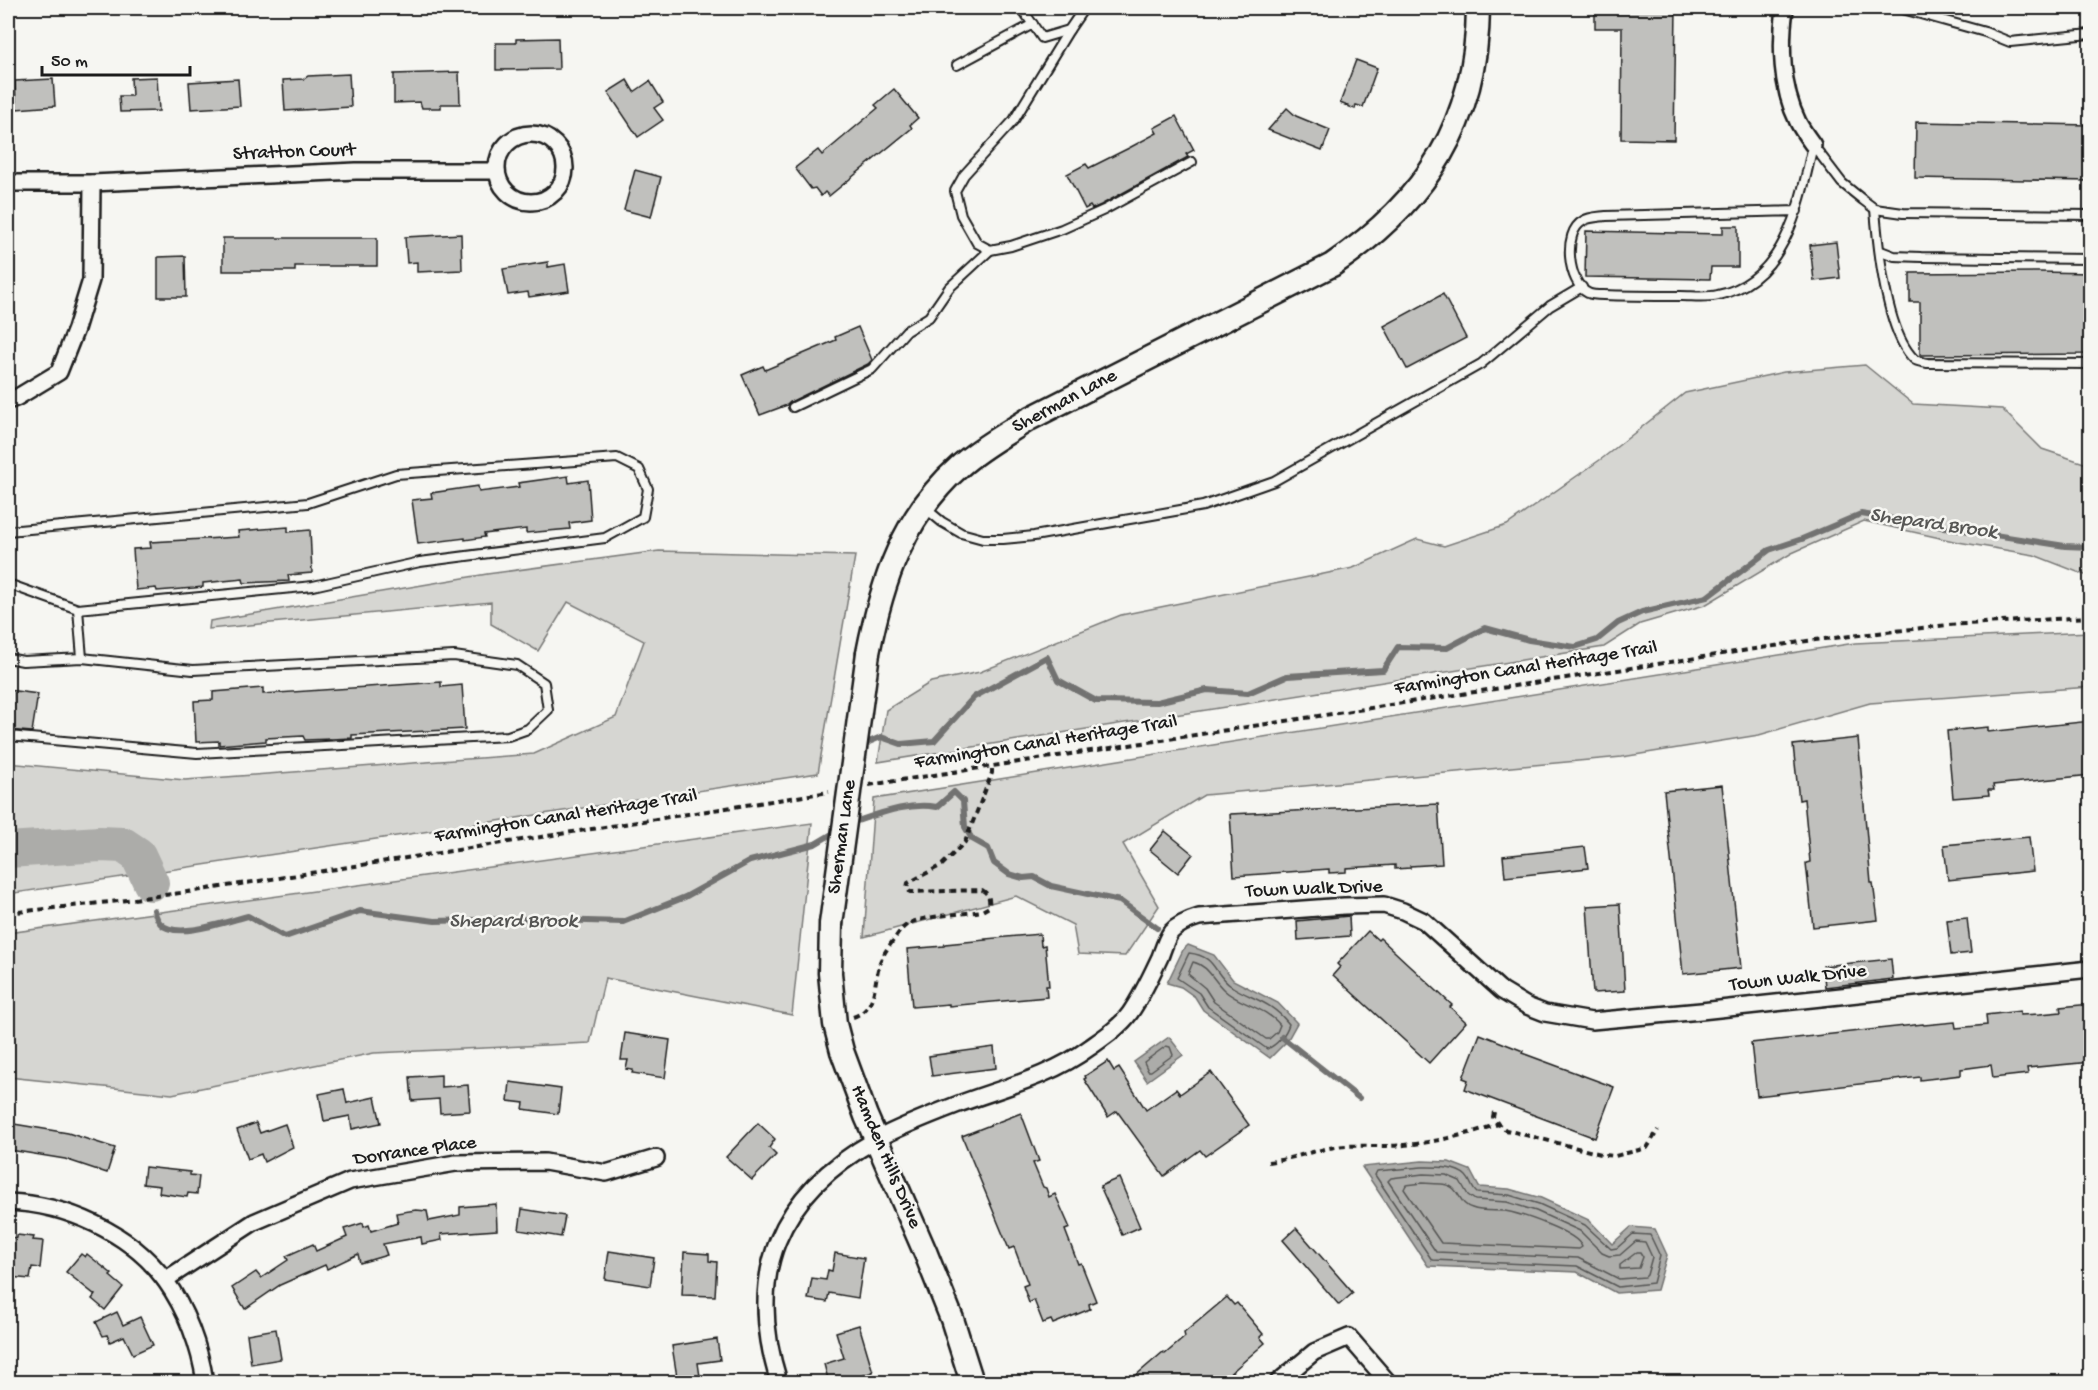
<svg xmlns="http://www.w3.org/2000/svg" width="2098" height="1390" font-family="'Gochi Hand',sans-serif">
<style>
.green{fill:#d6d6d2;stroke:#797977;stroke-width:1.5}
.water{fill:#acaca9;stroke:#727271;stroke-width:1.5}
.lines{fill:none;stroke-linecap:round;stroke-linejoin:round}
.shore{stroke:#565654;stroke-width:1.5}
.stream{stroke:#727271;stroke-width:6}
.river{stroke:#acaca9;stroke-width:36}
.building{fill:#c0c0bd;stroke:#1c1c1c;stroke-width:1.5}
.lane-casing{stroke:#1c1c1c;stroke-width:12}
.street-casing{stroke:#1c1c1c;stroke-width:20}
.secondary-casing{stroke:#1c1c1c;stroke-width:27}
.path{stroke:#1c1c1c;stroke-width:4;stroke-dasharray:6 4.5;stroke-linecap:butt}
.lane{stroke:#f6f6f2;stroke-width:8}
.street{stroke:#f6f6f2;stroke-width:15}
.secondary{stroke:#f6f6f2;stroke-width:22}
.secondary-bridge-casing{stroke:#1c1c1c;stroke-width:27;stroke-linecap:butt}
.secondary-bridge{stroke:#f6f6f2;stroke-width:22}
.labels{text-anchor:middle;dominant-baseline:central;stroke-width:5;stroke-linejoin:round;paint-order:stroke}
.street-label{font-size:20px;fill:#1c1c1c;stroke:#f6f6f2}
.water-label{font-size:21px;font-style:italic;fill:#565654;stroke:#f6f6f2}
</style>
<rect width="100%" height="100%" fill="#f6f6f2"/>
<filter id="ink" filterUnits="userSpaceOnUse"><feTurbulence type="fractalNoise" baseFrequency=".0167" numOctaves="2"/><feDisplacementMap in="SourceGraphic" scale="12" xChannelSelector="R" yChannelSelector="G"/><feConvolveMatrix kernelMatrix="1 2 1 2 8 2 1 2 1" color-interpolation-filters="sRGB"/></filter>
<g filter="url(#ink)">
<g class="green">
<polygon points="1865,365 1913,404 2002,409 2042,449 2090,465 2090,577 2034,555 1958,542 1864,521 1792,553 1705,605 1640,624 1604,647 878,762 886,710 931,682 980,672 1121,615 1353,568 1417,539 1444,546 1507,525 1604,457 1685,393 1784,372"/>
<polygon points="659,551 855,556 818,773 8,894 8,763 185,780 534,754 616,717 644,641 568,602 538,651 491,624 491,602 209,629 210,621 487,574"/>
<polygon points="2090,632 2090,687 1870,703 1759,735 1622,757 1204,795 1123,844 1159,906 1125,956 1078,954 1073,925 1016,896 864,937 874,799 1855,643"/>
<polygon points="812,823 792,1015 605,978 590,1043 374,1053 172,1094 8,1077 8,933"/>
</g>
<g class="water">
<polygon points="1188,945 1214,955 1233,980 1278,1003 1297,1023 1287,1041 1270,1058 1203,1010 1195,997 1181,987 1167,983 1183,950"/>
<polygon points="1169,1037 1183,1055 1147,1081 1134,1062"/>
<polygon points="1422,1161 1449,1162 1470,1170 1479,1187 1509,1189 1541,1198 1589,1220 1612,1244 1631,1227 1655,1229 1667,1255 1657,1290 1616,1293 1577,1272 1428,1266 1362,1167"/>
</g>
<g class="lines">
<g class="shore">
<path d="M 1189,953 C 1217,956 1213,974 1231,986 C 1253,1000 1271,1001 1289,1024 C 1286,1034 1277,1045 1267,1049 L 1208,1007 L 1199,993 L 1177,978 Z"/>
<path d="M 1193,962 C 1209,966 1212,979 1224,990 C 1240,1005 1264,1006 1280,1025 L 1277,1032 L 1269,1039 L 1266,1039 L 1214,1002 L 1205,988 L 1188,974 Z"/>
<polygon points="1166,1046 1170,1047 1173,1055 1151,1071 1148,1071 1144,1062"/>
<path d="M 1422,1167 C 1435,1167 1456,1166 1466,1176 C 1471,1181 1471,1188 1477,1193 L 1509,1195 L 1539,1204 L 1585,1225 L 1611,1249 L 1617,1248 L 1633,1234 L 1650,1235 L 1660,1256 L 1653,1283 L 1618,1287 L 1577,1266 L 1432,1260 L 1375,1175 L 1377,1171 Z"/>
<polygon points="1423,1174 1446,1175 1460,1181 1468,1195 1475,1200 1507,1202 1536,1211 1580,1231 1602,1253 1609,1256 1620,1255 1636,1241 1645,1242 1652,1257 1647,1275 1645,1277 1619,1279 1578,1258 1436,1252 1388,1181 1391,1178"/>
<path d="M 1423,1183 C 1432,1184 1447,1182 1454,1189 C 1461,1196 1461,1205 1472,1208 C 1482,1212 1494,1210 1505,1211 C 1521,1214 1577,1232 1582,1247 L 1579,1249 L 1441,1243 L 1404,1189 L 1406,1185 Z"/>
<polygon points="1637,1252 1640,1252 1643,1257 1639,1268 1620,1269 1620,1265"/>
</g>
<g class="stream">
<polyline points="861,749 869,742 881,737 901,744 934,741 974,697 1047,657 1058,680 1096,701 1157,702 1207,690 1248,693 1287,676 1383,670 1398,647 1447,648 1485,628 1529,640 1575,647 1597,640 1618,623 1642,612 1707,597 1769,550 1802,539 1861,514 2065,546 2090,547"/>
<path d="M 851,823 C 879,814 908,802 937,807 L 954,792 L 963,801 L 965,827 L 972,839 L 988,848 L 994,863 L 1009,874 L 1023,878 L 1034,877 L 1051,886 L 1120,901 L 1157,928"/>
<path d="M 154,910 C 155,913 157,920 160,923 C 175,941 228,921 248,916 L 285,937 L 360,911 L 435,921 L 516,919 L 623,922 L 685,897 L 750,861 L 815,844 L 837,831"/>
<polyline points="1282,1037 1359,1098"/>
</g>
<polyline class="river" points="8,850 100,844 123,845 138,855 151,883"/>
</g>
<g class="building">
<polygon points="1595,8 1676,8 1674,140 1621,139 1622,28 1595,28"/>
<polygon points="558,38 559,69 496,70 496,43 516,43 516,39"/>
<polygon points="1356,60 1377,68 1363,107 1356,105 1355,109 1340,103"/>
<polygon points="459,72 460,104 441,104 441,108 422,108 420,102 394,103 394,74"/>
<polygon points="349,74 351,107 285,111 283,80 304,79 308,76"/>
<polygon points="157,77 159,111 120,112 119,96 132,96 131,78"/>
<polygon points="53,79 55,106 16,109 15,81"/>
<polygon points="238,79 240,106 191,109 189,82"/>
<polygon points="627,80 634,92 650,81 663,102 654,108 663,120 638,137 608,92"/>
<polygon points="894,89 918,118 910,125 912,128 829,196 825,192 821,196 815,188 811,189 795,168 818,150 822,155 878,108 875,105"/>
<polygon points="1287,108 1296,116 1330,130 1322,151 1268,130"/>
<polygon points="1176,116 1194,150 1186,154 1188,157 1101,205 1092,209 1090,206 1085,209 1067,174 1086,164 1089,168 1129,148 1157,133 1154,128"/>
<polygon points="1916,122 2091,125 2091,181 1915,178"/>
<polygon points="635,170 661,177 651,217 624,210"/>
<polygon points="1723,226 1738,226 1738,267 1711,267 1710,279 1585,277 1586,231 1723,234"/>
<polygon points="461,234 462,270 417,272 417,262 407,263 405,237"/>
<polygon points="223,238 377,238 377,266 295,266 295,271 223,271"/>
<polygon points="1836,242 1840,278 1814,281 1810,245"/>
<polygon points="185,256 186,297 158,297 158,257"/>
<polygon points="548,262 548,267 565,264 569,291 529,297 528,292 508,295 503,269"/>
<polygon points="2038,272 2091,273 2091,354 1920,355 1920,302 1910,302 1910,273"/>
<polygon points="1443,294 1466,338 1407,369 1384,326"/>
<polygon points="858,327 872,360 868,364 790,402 787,405 760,415 742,375 763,366 765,370 836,340 835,337"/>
<polygon points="568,476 569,483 588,480 591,520 569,523 570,529 526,533 526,529 484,534 485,537 465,540 465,538 418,544 412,500 432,498 431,493 478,486 479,492 519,487 518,483"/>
<polygon points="288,527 288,532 310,530 312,573 288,575 289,581 244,583 243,579 203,583 203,587 194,588 157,591 156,588 136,590 133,549 151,548 150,542 239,537 238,531"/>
<polygon points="441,682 441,687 462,685 465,729 352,735 352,738 332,739 305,740 303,736 266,738 266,741 219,745 219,741 196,742 194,701 213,700 213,692 263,688 263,694"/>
<polygon points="8,690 38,694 32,732 8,730"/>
<polygon points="2091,721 2091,775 1993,785 1994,790 1988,790 1989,795 1953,798 1947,731 1988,727 1988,732"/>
<polygon points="1858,738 1871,883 1873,883 1878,920 1813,927 1806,863 1810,862 1804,799 1799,800 1793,745"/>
<polygon points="1722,785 1741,968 1683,974 1664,791"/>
<polygon points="1438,804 1442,864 1410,866 1410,868 1395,869 1395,865 1346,868 1346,872 1329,873 1329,869 1234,876 1230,814"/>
<polygon points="1165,831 1193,854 1178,873 1150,850"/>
<polygon points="2029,837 2033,871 1948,880 1944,845"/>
<polygon points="1585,847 1588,868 1505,877 1503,856"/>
<polygon points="1620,904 1625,991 1593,993 1587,906"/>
<polygon points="1349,916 1350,936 1298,940 1297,921"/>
<polygon points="1967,918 1971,953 1951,955 1947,920"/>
<polygon points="1368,931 1378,940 1380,938 1452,1005 1450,1007 1466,1022 1429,1063 1333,975 1340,967 1337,964"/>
<polygon points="1040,934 1041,946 1045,945 1049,986 1046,986 1047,997 949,1006 949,1004 912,1007 907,949 944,946 945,944 986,940 985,939"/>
<polygon points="1891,959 1893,979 1825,987 1823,966"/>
<polygon points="2091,1004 2091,1062 2027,1068 2028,1074 1993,1078 1991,1065 1961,1069 1961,1075 1920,1080 1920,1077 1757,1096 1751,1043 1923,1024 1924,1025 1955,1022 1956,1028 1987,1025 1986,1015 2020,1011 2020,1015 2040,1014 2061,1012 2060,1007"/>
<polygon points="625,1033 670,1040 665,1078 632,1073 633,1070 626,1069 628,1060 621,1060"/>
<polygon points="1480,1034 1523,1051 1522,1053 1614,1087 1595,1138 1465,1089 1468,1080 1463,1078"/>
<polygon points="994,1047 996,1068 932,1076 929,1056"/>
<polygon points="1108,1061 1114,1071 1119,1068 1146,1110 1176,1089 1180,1094 1211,1072 1249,1125 1205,1156 1200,1150 1164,1176 1117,1111 1108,1117 1084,1079 1086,1078 1085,1076"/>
<polygon points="441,1075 441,1087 468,1085 470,1111 440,1113 439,1099 412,1101 410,1077"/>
<polygon points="510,1082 561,1089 558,1114 523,1109 524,1103 508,1101"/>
<polygon points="344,1089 347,1104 347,1103 375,1097 381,1123 352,1129 350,1116 324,1121 319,1094"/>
<polygon points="1021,1113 1039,1161 1033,1163 1043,1187 1046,1188 1049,1197 1055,1194 1070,1228 1065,1230 1078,1264 1081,1263 1096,1301 1089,1304 1090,1309 1053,1324 1051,1320 1043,1323 1034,1300 1029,1303 1023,1286 1028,1284 1014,1247 1009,1249 962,1136"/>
<polygon points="8,1123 68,1133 115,1148 107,1173 65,1159 16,1151 8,1151"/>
<polygon points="256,1123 260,1133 285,1124 293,1147 264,1162 261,1154 248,1159 237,1130"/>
<polygon points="758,1123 775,1139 769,1148 776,1155 752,1180 726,1157"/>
<polygon points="145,1167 190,1172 190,1175 199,1176 197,1194 188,1193 187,1197 159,1193 160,1186 143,1184"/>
<polygon points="1119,1178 1140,1227 1122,1235 1100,1186"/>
<polygon points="496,1204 497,1230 441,1234 442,1240 422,1244 421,1237 383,1244 387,1255 360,1263 358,1254 327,1269 325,1265 280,1285 245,1309 232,1288 256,1272 261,1278 288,1260 286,1256 313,1244 316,1251 347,1237 344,1229 363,1223 364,1227 369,1225 371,1231 398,1223 396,1213 416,1210 427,1211 429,1221 460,1215 460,1207"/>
<polygon points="522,1209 565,1216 561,1237 519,1230"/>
<polygon points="1296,1228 1353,1293 1339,1305 1283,1240"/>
<polygon points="17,1235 34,1237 33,1240 43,1241 40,1268 32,1267 30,1279 10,1277 12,1264 8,1264 8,1237 17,1238"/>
<polygon points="609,1251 654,1258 650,1286 605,1279"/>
<polygon points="684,1252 709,1254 709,1261 717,1262 715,1296 682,1295"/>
<polygon points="835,1253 864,1258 858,1298 829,1293 827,1302 808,1299 812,1278 826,1280 828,1270 832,1271"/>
<polygon points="81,1254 85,1257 87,1254 112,1274 110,1276 123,1287 105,1310 92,1299 95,1295 66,1272"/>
<polygon points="1227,1297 1234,1305 1237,1303 1263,1334 1260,1337 1265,1343 1219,1383 1127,1383 1163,1352 1165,1354 1185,1337 1184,1333"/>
<polygon points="117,1312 123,1325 140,1317 153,1345 133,1354 124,1336 110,1342 107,1335 103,1336 96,1322"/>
<polygon points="859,1325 873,1372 839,1383 829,1383 824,1364 844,1358 836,1332"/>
<polygon points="276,1329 281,1359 251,1364 247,1334"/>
<polygon points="717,1339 720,1360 698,1363 701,1383 678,1383 672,1346"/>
</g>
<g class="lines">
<g class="lane-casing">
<g id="lane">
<polyline points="1025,8 1025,13 1042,38 1069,30 1084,8"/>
<polyline points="1899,8 1985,32 2010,42 2090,34"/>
<polyline points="1069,30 1014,120 964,175 955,191 961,215 977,243 990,250 1011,246 1062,229 1104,210 1192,162"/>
<polyline points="957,65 1033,24"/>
<polyline points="1813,145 1842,183 1863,200 1875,209 1903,213 2090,215"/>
<path d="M 1875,209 C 1878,247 1886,332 1914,359 C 1917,362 1923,362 1927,363 L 2090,364"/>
<path d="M 1797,211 L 1606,216 C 1599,217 1589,217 1583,221 C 1562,232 1568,284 1588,293 C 1592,295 1598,295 1603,295 C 1629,296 1655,296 1681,296 C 1693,296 1706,298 1718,295 C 1786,281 1800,203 1813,145"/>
<polyline points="1881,251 1894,256 1921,257 2090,259"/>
<polyline points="793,407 872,369 906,331 929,317 949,288 990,250"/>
<polyline points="925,508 942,522 961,533 983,539 1003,539 1034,536 1203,506 1274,481 1481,364 1550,306 1582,287"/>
<polyline points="8,531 308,503 396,474 617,458 639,469 648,489 643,517 605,538 420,562 313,586 78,609 8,584"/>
<polyline points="78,609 82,658"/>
<polyline points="8,658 23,661 82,658 193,670 454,656 517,665 544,683 548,710 528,729 508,736 197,753 8,736"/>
</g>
</g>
<g class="street-casing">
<g id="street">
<path d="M 1785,8 C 1780,44 1781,88 1798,122 C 1802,130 1808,138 1813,145"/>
<circle cx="531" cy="168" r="34"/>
<polyline points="8,183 92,183 356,171 497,171"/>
<polyline points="8,401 16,398 59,372 76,329 91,280 92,183"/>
<path d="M 8,1202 C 65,1204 130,1232 165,1280 C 186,1309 200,1347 205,1382"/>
<polyline points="165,1280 254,1222 350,1181 456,1163 545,1162 606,1173 656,1158"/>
<path d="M 779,1382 C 745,1274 777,1195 877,1139 C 902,1126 930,1115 956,1105 C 1001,1088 1050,1077 1089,1048 C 1103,1038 1120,1027 1130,1013 C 1142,996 1151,976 1160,957 C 1163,949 1166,939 1171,932 C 1178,924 1189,920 1199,917 L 1344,906 L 1384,905 L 1403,911 L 1424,921 L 1502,991 L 1527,1006 L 1545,1013 L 1592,1021 L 1701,1011 L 2090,969"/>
<polyline points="1278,1382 1314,1352 1349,1337 1388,1382"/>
</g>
</g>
<g class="secondary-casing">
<g id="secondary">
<path d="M 868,653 C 882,581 904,515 960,466 C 981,447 1006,434 1029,419 L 1332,265 C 1426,201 1477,123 1478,8"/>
<polyline points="831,924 830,973 835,1024 842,1051 866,1116 926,1254 952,1319 972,1382"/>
</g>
</g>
<g class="path">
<polyline points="869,785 1807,641 1948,625 2090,617"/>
<polyline points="8,913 119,901 195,891 829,792"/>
<path d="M 853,1017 C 878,1009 873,983 880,962 C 884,953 889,946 895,938 C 899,932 902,928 908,924 C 922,916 963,914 982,911 L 989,907 C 990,899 989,894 982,890 L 910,892 L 907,888 L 908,883 L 942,865 L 965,842 L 992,773 L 992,766"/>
<polyline points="1494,1112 1493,1117 1498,1124 1506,1130 1605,1155 1615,1156 1647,1148 1658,1130"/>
<path d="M 1268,1162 C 1291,1159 1312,1151 1335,1147 C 1351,1145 1365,1146 1381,1146 C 1421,1146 1460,1137 1498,1124"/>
</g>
<use href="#lane" class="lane"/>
<use href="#street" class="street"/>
<use href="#secondary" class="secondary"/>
<g class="secondary-bridge-casing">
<polyline id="secondary-bridge" points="831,924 868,653"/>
</g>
<use href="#secondary-bridge" class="secondary-bridge"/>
</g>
</g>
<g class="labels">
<g class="street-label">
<text transform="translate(294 153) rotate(-2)">Stratton Court</text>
<text transform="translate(1065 402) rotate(-28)">Sherman Lane</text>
<text transform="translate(1526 669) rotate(-9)">Farmington Canal Heritage Trail</text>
<text transform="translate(1046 743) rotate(-9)">Farmington Canal Heritage Trail</text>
<text transform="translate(566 817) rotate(-9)">Farmington Canal Heritage Trail</text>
<text transform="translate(843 837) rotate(-82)">Sherman Lane</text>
<text transform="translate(1314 890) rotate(-2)">Town Walk Drive</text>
<text transform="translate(1798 979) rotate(-6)">Town Walk Drive</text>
<text transform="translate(415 1152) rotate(-8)">Dorrance Place</text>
<text transform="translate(885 1157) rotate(67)">Hamden Hills Drive</text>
</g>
<g class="water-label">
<text transform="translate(1933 525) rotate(8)">Shepard Brook</text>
<text x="513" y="922">Shepard Brook</text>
</g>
</g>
<rect width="2098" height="1390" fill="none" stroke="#f6f6f2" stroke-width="30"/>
<rect x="15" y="15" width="2068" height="1360" fill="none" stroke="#1c1c1c" stroke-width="2" filter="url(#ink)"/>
<path d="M42 66v9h148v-9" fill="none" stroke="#1c1c1c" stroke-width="3"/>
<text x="51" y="66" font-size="18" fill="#1c1c1c" stroke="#f6f6f2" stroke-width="4.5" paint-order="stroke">50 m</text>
</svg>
